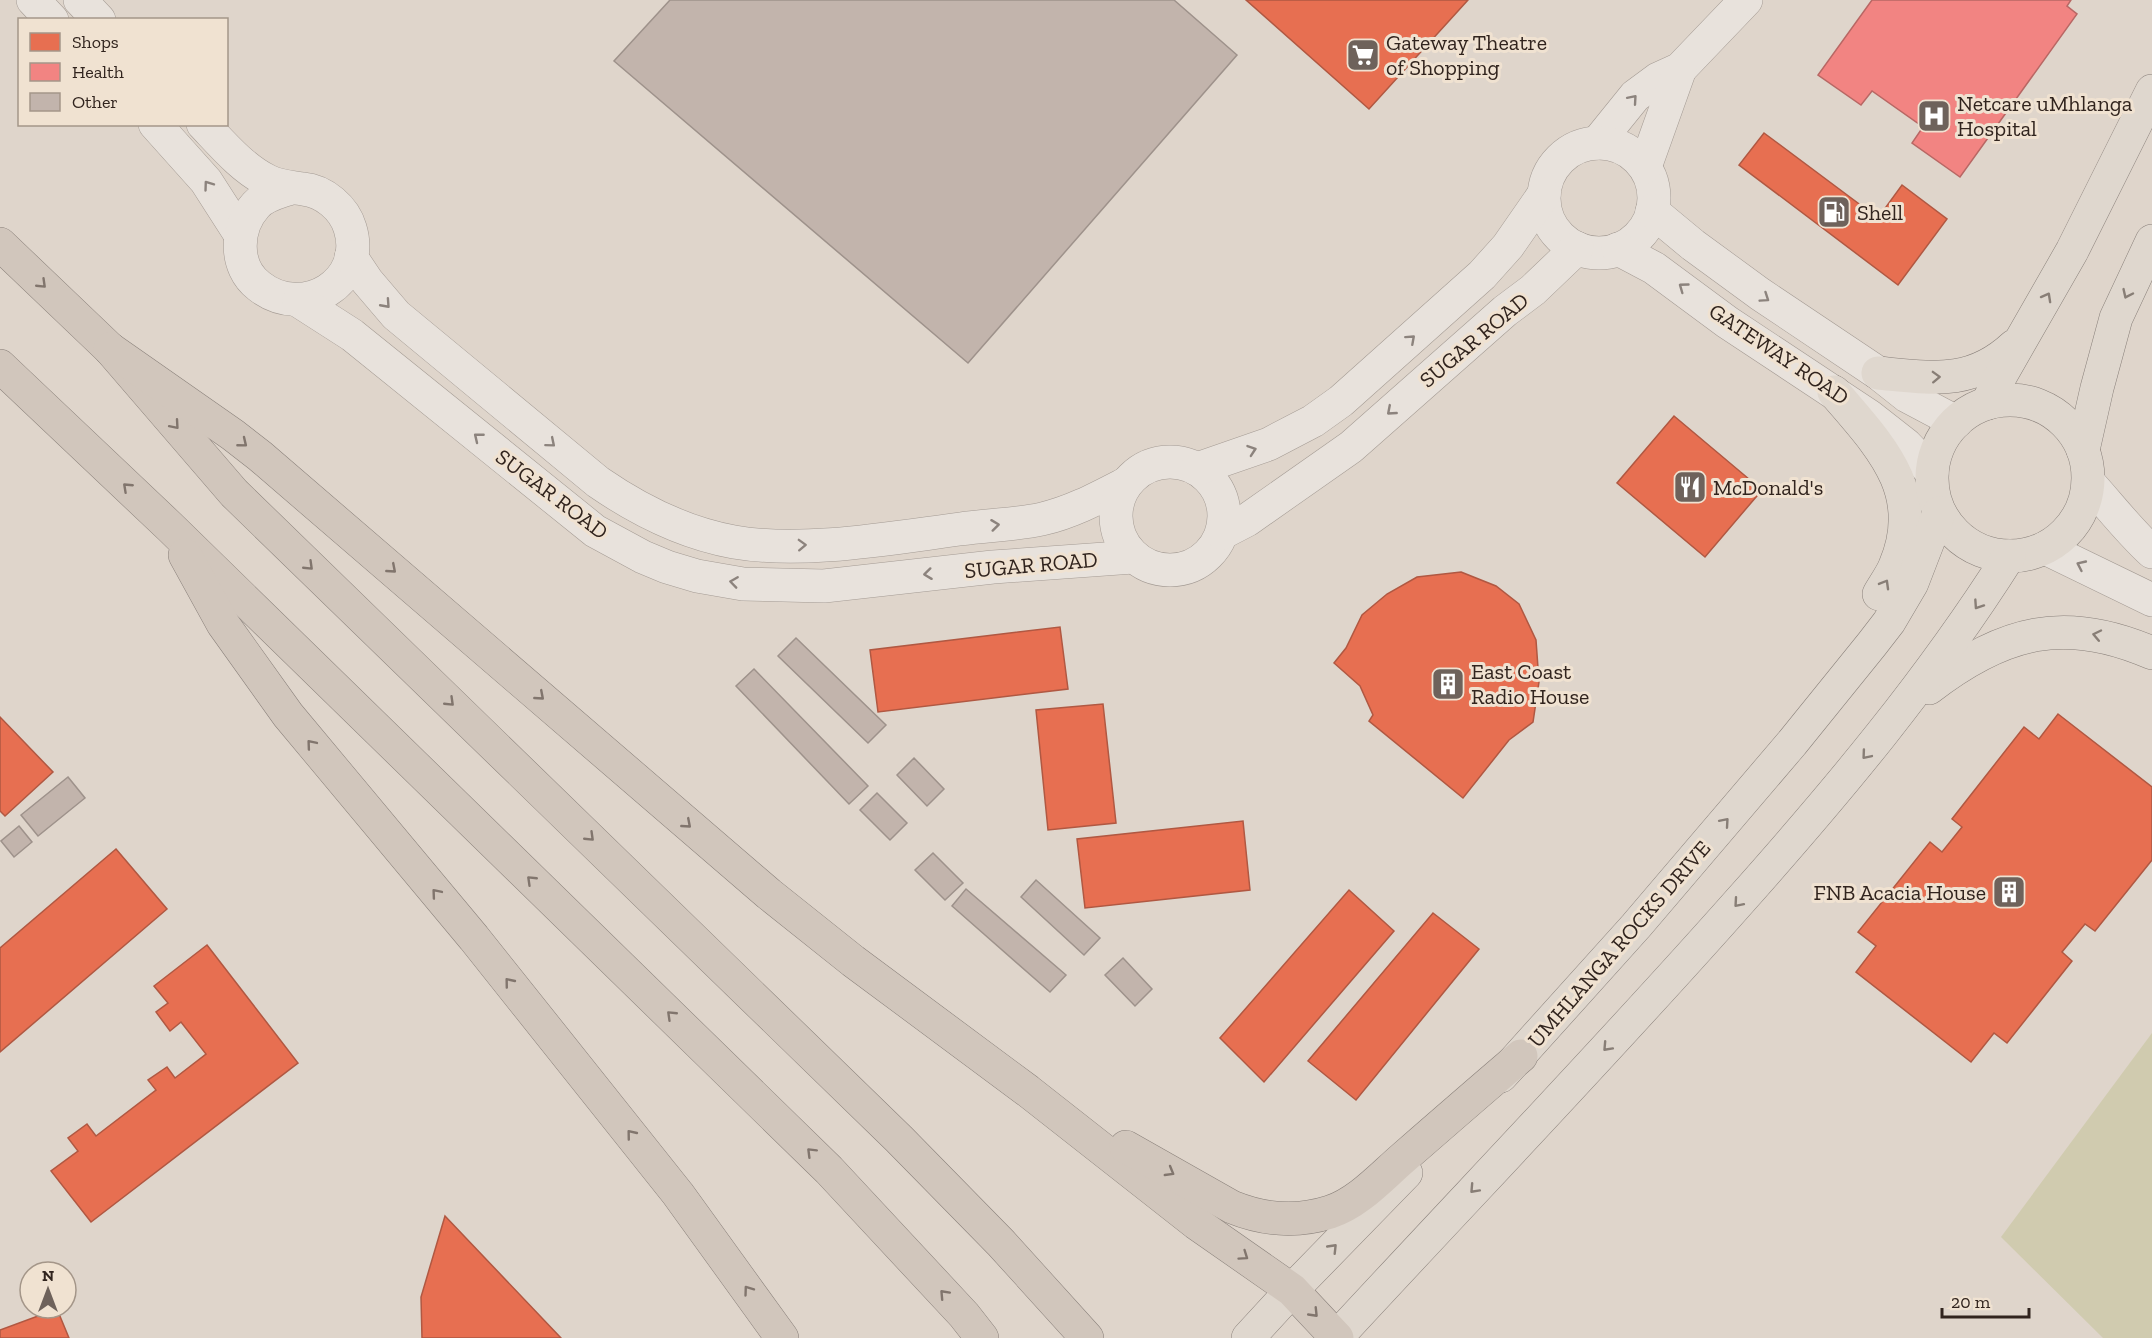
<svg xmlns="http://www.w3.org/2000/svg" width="2152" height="1338" font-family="'Zilla Slab',serif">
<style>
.green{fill:#d0cbaf}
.shops{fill:#e76f51;stroke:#b05842;stroke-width:1.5}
.health{fill:#f28482;stroke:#b86764;stroke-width:1.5}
.building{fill:#c2b4ac;stroke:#9e928b;stroke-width:1.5}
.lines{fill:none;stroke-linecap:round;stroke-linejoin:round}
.minor-casing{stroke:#a49b94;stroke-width:34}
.major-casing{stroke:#8a817b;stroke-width:34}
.highway-casing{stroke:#8a817b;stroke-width:34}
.minor{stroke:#e8e2dc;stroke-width:33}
.major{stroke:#dfd7ce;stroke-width:33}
.highway{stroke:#d1c6bc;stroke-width:33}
.oneway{stroke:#8c837d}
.oneway2{stroke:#81756d}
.oneway3{stroke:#887e76}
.labels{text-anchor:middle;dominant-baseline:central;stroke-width:6;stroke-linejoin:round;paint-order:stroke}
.poi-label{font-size:22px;fill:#31241e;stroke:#f0e2d1;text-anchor:start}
.street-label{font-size:22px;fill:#31241e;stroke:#f0e2d1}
</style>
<rect width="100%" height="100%" fill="#dfd5cb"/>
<polygon class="green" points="2152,1033 2152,1338 2103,1338 2001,1237"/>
<g class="shops">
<polygon points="1246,0 1468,0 1369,109"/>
<polygon points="1764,133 1878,218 1902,185 1947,219 1898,285 1739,165"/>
<polygon points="1674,416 1762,490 1705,557 1617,483"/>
<polygon points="1461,572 1496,586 1519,604 1536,640 1539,682 1533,722 1509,740 1463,798 1369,721 1373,715 1360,686 1334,663 1346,648 1362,615 1387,594 1417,577"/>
<polygon points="1060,627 1068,689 878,712 870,650"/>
<polygon points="1103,704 1116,823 1048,830 1036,710"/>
<polygon points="2058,714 2152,787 2152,860 2095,931 2085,924 2062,952 2072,961 2007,1043 1994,1033 1971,1062 1856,972 1876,946 1858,932 1930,842 1942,852 1962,827 1952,819 2024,727 2039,739"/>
<polygon points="0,717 53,772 5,816 0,811"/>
<polygon points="1243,821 1250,890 1085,908 1077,839"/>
<polygon points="116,849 167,909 0,1052 0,948"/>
<polygon points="1349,890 1394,931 1264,1082 1220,1038"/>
<polygon points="1433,913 1479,949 1356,1100 1308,1061"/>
<polygon points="207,945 298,1063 91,1222 51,1171 78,1151 68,1138 87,1124 96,1136 156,1090 148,1080 167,1067 175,1078 206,1054 181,1022 170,1031 156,1012 168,1003 154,986"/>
<polygon points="445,1216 561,1338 422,1338 421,1297"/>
<polygon points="57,1309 69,1338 0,1338 0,1330"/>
</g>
<polygon class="health" points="1872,0 2071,0 2067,6 2077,14 1960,177 1912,143 1923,127 1872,91 1861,105 1818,75"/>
<g class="building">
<polygon points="670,0 1174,0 1237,55 968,363 614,61"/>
<polygon points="796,638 886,725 868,743 778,656"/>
<polygon points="754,669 868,786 849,804 736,686"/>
<polygon points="914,758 944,789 927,806 897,775"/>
<polygon points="68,777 85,798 38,836 21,815"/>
<polygon points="877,793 907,823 890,840 860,810"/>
<polygon points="19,826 32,842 14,857 1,841"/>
<polygon points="933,853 963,883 945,900 915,870"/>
<polygon points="1036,880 1100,938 1084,955 1021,897"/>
<polygon points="966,889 1066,975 1050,992 952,906"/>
<polygon points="1123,958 1152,989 1135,1006 1105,975"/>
</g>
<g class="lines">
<g class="minor-casing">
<g id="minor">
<polyline points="33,0 52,20"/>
<polyline points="80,0 99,20"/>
<polyline points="155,124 206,181 240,234"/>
<path d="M 203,124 C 222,144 243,169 268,181 C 280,187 290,187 303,189 C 324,191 344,208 350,228 C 367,282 303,321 259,286 C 234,267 235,228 256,205 C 264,196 276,193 288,189"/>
<polyline points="1597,143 1635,96 1658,79 1680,69 1746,0"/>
<circle cx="1599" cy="198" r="55"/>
<polyline points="1645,167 1680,69"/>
<polyline points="1652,211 1693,245 1760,294 1878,373 1907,396 1956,422"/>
<polyline points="1618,249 1654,268 1727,322 1869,416 1906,445 1932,472"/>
<path d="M 351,257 L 367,281 L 396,315 L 598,482 C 640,511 684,533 734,542 C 803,554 891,538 960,529 C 987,525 1015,525 1042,519 C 1072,512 1098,498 1125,484"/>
<polyline points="299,301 352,335 595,531 643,557 667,567 697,576 743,584 824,586 993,567 1133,557"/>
<circle cx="1170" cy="516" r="54"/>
<polyline points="1197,469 1269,444 1313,421 1341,401 1482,275 1508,246 1544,194"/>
<path d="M 2089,483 C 2110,506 2129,531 2152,552"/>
<polyline points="1222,533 1247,520 1351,447 1505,311 1533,290 1577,248"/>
<polyline points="2045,548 2152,600"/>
</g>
</g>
<g class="major-casing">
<g id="major">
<path d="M 1878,373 C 1932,378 1971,386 2014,346"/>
<path d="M 1834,392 C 1879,445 1927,491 1895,566 C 1891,576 1884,585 1879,594"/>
<circle cx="2010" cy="478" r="78"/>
<polyline points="1988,403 1997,382 2072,251 2152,91"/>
<polyline points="2083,450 2097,388 2116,318 2152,241"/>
<path d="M 1929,688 C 2003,631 2065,615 2152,653"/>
<polyline points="1501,1076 1636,926 1792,743 1872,644 1889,622 1912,583 1939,513"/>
<polyline points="1248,1338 1292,1290 1406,1173"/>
<path d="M 1336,1338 C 1470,1193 1607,1051 1738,903 C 1836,793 1930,681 2009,556"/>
</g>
</g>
<g class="highway-casing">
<g id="highway">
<polyline points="0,244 110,349 234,493 899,1139 1001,1243 1087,1338"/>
<polyline points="110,349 233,435 260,456 769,894 853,961 1028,1091 1196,1223 1292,1290 1337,1338"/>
<polyline points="0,366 170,527 829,1170 964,1315 982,1338"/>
<polyline points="185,555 223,624 288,715 474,938 678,1194 782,1338"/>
<path d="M 1126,1147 L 1232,1207 C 1264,1220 1296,1223 1330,1212 C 1358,1203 1381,1177 1403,1158 C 1442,1124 1481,1090 1521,1056"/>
</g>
</g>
<use href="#minor" class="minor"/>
<use href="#major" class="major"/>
<use href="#highway" class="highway"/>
</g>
<defs><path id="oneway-chevron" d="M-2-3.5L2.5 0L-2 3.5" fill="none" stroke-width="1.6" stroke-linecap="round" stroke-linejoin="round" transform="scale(1.5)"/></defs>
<g class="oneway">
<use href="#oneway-chevron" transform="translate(1633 99) rotate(-49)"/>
<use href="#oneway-chevron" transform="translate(208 185) rotate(-126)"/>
<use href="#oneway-chevron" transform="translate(1683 287) rotate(-144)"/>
<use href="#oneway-chevron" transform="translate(1765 298) rotate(34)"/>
<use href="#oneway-chevron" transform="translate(386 304) rotate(48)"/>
<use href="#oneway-chevron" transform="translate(1411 339) rotate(-42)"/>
<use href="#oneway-chevron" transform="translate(1391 411) rotate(139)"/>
<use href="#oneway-chevron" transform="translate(478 437) rotate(-141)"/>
<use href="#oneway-chevron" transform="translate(551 443) rotate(40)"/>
<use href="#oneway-chevron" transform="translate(1252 450) rotate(-19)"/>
<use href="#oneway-chevron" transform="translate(995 525) rotate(-7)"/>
<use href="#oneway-chevron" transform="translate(802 545) rotate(-2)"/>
<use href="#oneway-chevron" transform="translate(2081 565) rotate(-155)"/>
<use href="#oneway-chevron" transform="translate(928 574) rotate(173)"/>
<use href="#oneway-chevron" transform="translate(734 582) rotate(-172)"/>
</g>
<g class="oneway2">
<use href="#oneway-chevron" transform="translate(42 284) rotate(44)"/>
<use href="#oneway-chevron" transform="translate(175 425) rotate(49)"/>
<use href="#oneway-chevron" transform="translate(243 443) rotate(39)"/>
<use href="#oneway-chevron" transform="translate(127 487) rotate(-137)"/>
<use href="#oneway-chevron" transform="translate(309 566) rotate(44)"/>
<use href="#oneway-chevron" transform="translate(392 569) rotate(41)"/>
<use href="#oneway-chevron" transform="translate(540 696) rotate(41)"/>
<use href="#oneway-chevron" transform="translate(450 702) rotate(44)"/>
<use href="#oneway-chevron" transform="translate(311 744) rotate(-130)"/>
<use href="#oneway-chevron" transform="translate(687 824) rotate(41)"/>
<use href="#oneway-chevron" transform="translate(590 837) rotate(44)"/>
<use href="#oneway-chevron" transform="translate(531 880) rotate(-136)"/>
<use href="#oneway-chevron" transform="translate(436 893) rotate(-130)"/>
<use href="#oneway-chevron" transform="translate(509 982) rotate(-129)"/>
<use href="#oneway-chevron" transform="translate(671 1015) rotate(-136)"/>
<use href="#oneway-chevron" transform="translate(631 1134) rotate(-129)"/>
<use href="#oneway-chevron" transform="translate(811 1152) rotate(-135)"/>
<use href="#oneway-chevron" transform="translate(1170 1172) rotate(30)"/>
<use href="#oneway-chevron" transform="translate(1244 1256) rotate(35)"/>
<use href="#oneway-chevron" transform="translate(748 1290) rotate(-126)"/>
<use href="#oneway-chevron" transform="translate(944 1294) rotate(-133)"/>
<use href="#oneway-chevron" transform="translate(1314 1313) rotate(46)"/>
</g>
<g class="oneway3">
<use href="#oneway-chevron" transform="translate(2127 294) rotate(115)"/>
<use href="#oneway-chevron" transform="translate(2047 297) rotate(-61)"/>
<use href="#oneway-chevron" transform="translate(1936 377) rotate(-2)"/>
<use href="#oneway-chevron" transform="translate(1885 584) rotate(-60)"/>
<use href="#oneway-chevron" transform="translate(1978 605) rotate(124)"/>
<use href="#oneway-chevron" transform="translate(2097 635) rotate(-168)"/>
<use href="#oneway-chevron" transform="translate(1866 755) rotate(130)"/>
<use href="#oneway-chevron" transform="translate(1725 822) rotate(-49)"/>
<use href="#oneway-chevron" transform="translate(1738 903) rotate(131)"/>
<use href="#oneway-chevron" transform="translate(1607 1047) rotate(133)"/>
<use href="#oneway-chevron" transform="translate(1474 1189) rotate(133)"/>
<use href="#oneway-chevron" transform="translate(1333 1248) rotate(-46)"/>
</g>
<defs>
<g id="supermarket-square" transform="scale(1.725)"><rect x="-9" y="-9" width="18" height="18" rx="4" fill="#6e625b" stroke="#f0e2d1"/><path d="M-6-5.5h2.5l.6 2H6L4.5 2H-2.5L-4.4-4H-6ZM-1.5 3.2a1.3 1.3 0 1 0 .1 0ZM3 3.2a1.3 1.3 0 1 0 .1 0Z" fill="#fff"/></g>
<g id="hospital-square" transform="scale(1.725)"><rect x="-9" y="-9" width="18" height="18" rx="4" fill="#6e625b" stroke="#f0e2d1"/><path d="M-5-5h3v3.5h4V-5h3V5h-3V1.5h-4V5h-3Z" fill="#fff"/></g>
<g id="fuel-square" transform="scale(1.725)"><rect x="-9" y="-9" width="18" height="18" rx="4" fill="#6e625b" stroke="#f0e2d1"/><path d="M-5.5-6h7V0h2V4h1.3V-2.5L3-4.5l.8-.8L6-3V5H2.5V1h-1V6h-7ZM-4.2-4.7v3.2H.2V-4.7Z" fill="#fff"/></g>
<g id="restaurant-square" transform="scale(1.725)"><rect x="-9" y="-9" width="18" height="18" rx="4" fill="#6e625b" stroke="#f0e2d1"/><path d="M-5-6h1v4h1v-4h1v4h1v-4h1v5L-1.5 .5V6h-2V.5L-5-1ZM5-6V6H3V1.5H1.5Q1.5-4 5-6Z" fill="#fff"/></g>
<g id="building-square" transform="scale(1.725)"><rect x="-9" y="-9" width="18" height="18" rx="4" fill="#6e625b" stroke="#f0e2d1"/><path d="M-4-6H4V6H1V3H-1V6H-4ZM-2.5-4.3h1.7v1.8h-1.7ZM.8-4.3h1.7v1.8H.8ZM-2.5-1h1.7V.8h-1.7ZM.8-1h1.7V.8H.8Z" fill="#fff"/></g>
</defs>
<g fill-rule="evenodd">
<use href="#supermarket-square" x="1363" y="55"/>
<use href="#hospital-square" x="1934" y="116"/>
<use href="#fuel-square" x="1834" y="212"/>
<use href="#restaurant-square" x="1690" y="487"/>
<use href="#building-square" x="1448" y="684"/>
<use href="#building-square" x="2009" y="892"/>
</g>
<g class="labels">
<g class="poi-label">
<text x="1386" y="42">Gateway Theatre<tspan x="1386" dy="25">of Shopping</tspan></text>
<text x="1957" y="103">Netcare uMhlanga<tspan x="1957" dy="25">Hospital</tspan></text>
<text x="1857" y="212">Shell</text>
<text x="1713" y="487">McDonald's</text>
<text x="1471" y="671">East Coast<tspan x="1471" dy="25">Radio House</tspan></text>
<text x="1986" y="892" text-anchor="end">FNB Acacia House</text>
</g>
<g class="street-label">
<text transform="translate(1474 340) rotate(-40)">SUGAR ROAD</text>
<text transform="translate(1779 354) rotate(34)">GATEWAY ROAD</text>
<text transform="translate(552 494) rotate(37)">SUGAR ROAD</text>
<text transform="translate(1031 565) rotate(-5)">SUGAR ROAD</text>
<text transform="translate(1619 944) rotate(-49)">UMHLANGA ROCKS DRIVE</text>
</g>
</g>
<rect x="18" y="18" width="210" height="108" fill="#f0e2d1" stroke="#a49689" stroke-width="1.5"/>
<rect x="30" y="33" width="30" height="18" fill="#e76f51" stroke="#a49689" stroke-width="1.5"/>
<text x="72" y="48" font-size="18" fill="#31241e">Shops</text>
<rect x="30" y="63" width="30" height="18" fill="#f28482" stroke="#a49689" stroke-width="1.5"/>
<text x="72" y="78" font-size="18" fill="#31241e">Health</text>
<rect x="30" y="93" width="30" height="18" fill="#c2b4ac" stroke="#a49689" stroke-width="1.5"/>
<text x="72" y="108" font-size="18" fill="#31241e">Other</text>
<g transform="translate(48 1290)"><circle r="28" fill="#f0e2d1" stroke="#a49689" stroke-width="1.5"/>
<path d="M0-4.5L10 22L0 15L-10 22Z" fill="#6e625b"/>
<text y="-9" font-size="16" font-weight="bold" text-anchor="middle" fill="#31241e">N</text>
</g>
<path d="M1942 1308v9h87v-9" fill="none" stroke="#31241e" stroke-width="3"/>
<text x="1951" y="1308" font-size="18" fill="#31241e" stroke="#f0e2d1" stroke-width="4.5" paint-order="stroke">20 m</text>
</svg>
